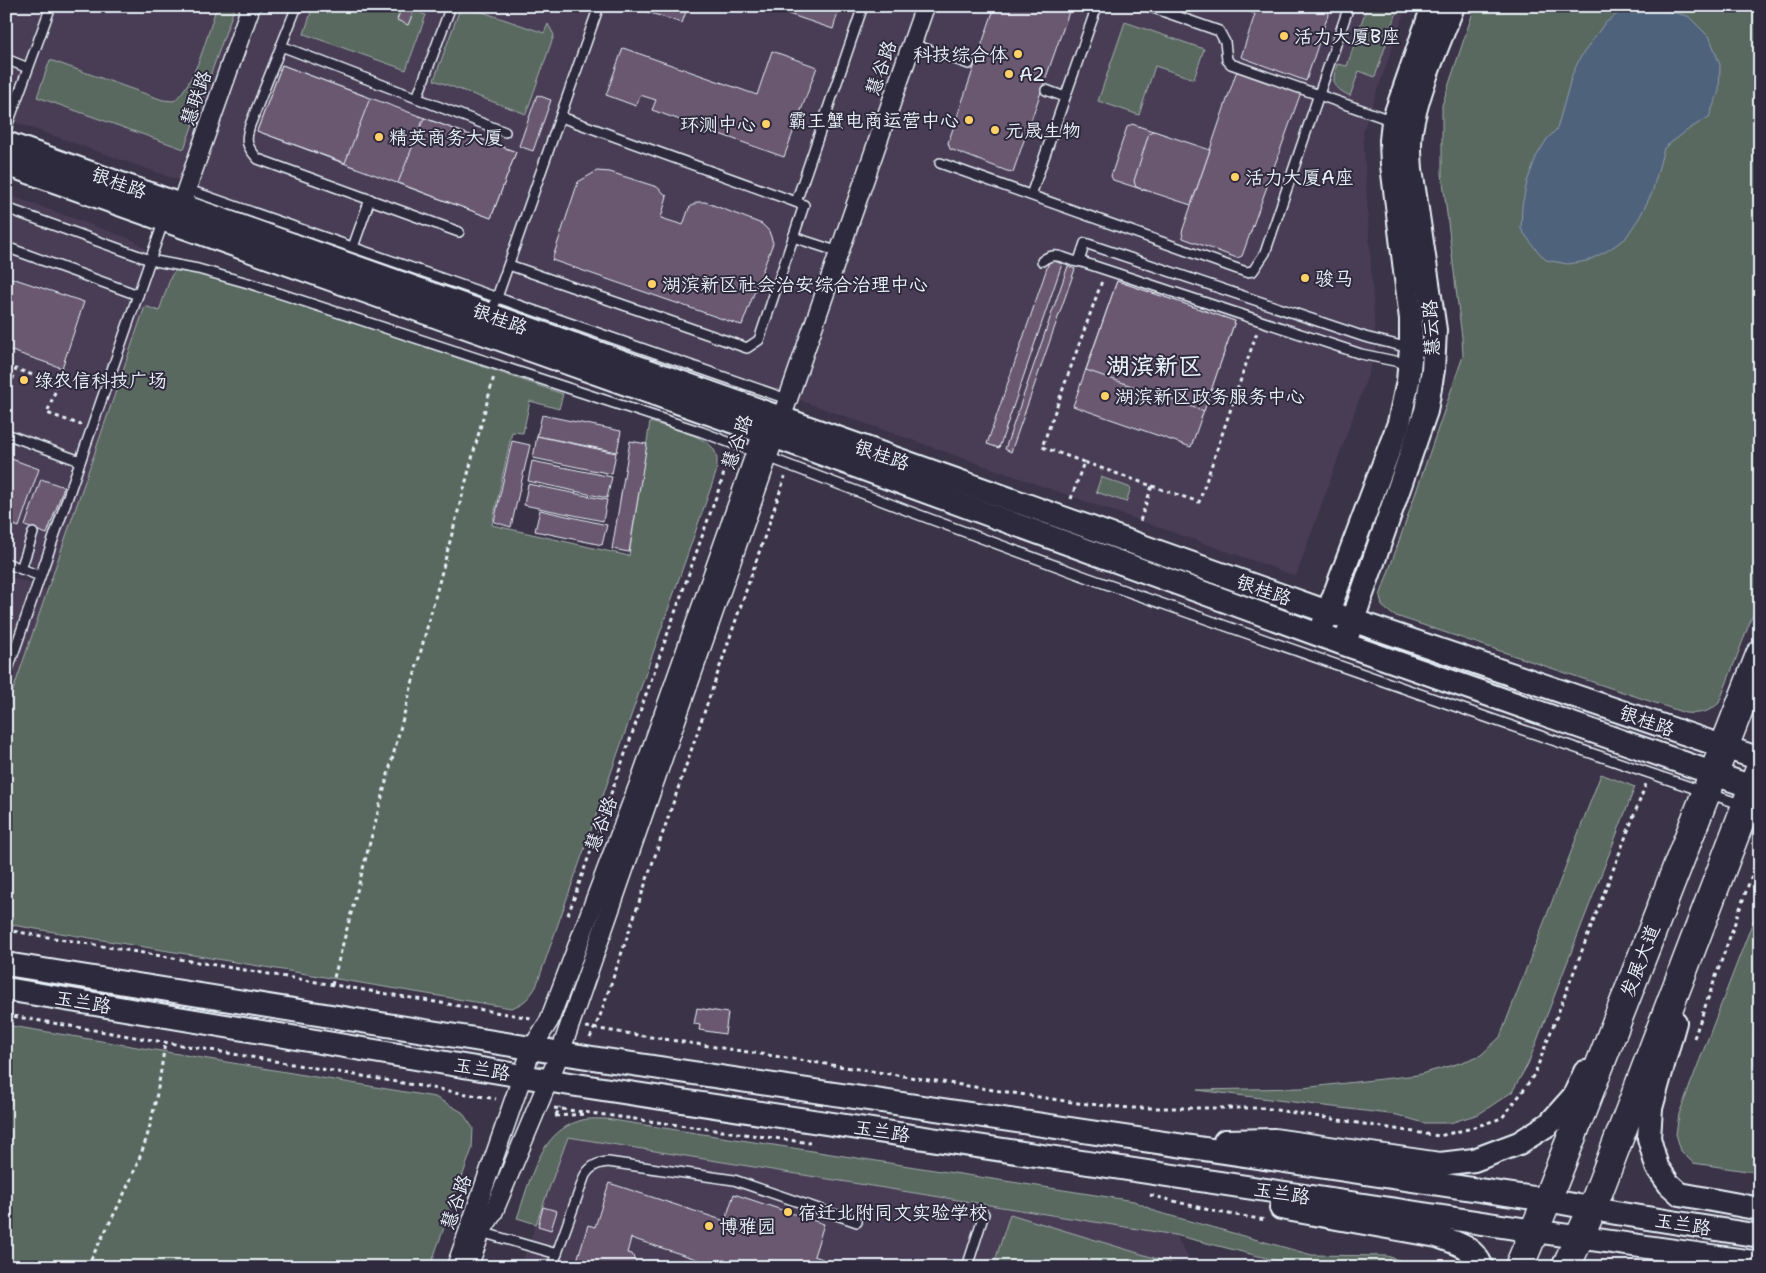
<svg xmlns="http://www.w3.org/2000/svg" width="1766" height="1273" font-family="'Shantell Sans','LXGW WenKai TC',sans-serif">
<style>
.built{fill:#493e54}
.green{fill:#5a6960;stroke:#a1adac}
.water{fill:#50627b;stroke:#8d9bad}
.building{fill:#6a5871;stroke:#e8f1f8}
.lines{fill:none;stroke-linecap:round;stroke-linejoin:round}
.service-casing{stroke:#e8f1f8;stroke-width:12}
.minor-casing{stroke:#e8f1f8;stroke-width:21}
.tertiary-casing{stroke:#e8f1f8;stroke-width:26}
.primary-casing{stroke:#e8f1f8;stroke-width:31}
.path{stroke:#e8f1f8;stroke-width:3;stroke-dasharray:4 4;stroke-linecap:butt}
.service{stroke:#2f2a3d;stroke-width:9}
.minor{stroke:#2f2a3d;stroke-width:18}
.tertiary{stroke:#2f2a3d;stroke-width:22}
.primary{stroke:#2f2a3d;stroke-width:28}
.poi-dot{fill:#ffd166;stroke:#2f2a3d;stroke-width:2}
.labels{text-anchor:middle;dominant-baseline:central;stroke-width:4;stroke-linejoin:round;paint-order:stroke}
.poi-label{font-size:19px;fill:#e8f1f8;stroke:#2f2a3d;text-anchor:start}
.street-label{font-size:19px;fill:#e8f1f8;stroke:#2f2a3d}
.district-label{font-size:24px;font-weight:bold;fill:#e8f1f8;stroke:#2f2a3d}
</style>
<rect width="100%" height="100%" fill="#3b3347"/>
<filter id="ink" filterUnits="userSpaceOnUse"><feTurbulence type="fractalNoise" baseFrequency=".02" numOctaves="2"/><feDisplacementMap in="SourceGraphic" scale="10" xChannelSelector="R" yChannelSelector="G"/><feConvolveMatrix kernelMatrix="1 2 1 2 8 2 1 2 1" color-interpolation-filters="sRGB"/></filter>
<g filter="url(#ink)">
<g class="built">
<polygon points="6,6 1407,6 1363,131 1376,352 1296,576 6,119"/>
<polygon points="6,194 133,240 173,269 159,312 144,307 54,573 6,556"/>
<polygon points="6,575 48,590 6,711"/>
<polygon points="567,1137 1175,1235 1195,1267 520,1267"/>
</g>
<g class="green">
<path d="M 217,6 L 235,6 L 184,149 L 37,97 L 50,60 L 163,100 L 174,101 C 197,81 207,35 217,6 Z"/>
<polygon points="313,6 401,6 426,15 406,70 304,34"/>
<polygon points="461,6 465,6 544,33 548,24 554,35 526,114 434,80"/>
<path d="M 1367,6 L 1399,6 L 1375,77 L 1359,71 L 1350,96 C 1331,86 1332,83 1337,64 L 1347,66 Z"/>
<path d="M 1475,6 L 1760,6 L 1760,596 L 1719,703 C 1708,713 1700,714 1685,713 L 1393,615 L 1382,606 L 1380,596 L 1463,356 L 1462,338 L 1442,173 L 1442,105 Z"/>
<polygon points="1125,22 1204,49 1194,79 1155,66 1139,115 1098,101"/>
<path d="M 179,269 L 200,270 L 563,394 L 559,409 L 530,401 L 523,433 L 512,432 L 492,525 L 629,556 L 650,422 C 665,427 703,435 712,447 C 719,455 717,465 716,473 L 536,987 C 529,998 524,1004 511,1008 L 6,924 L 6,711 L 145,306 L 159,311 L 171,276 L 174,272 Z"/>
<polygon points="1101,477 1131,488 1126,502 1096,492"/>
<polygon points="1601,774 1635,787 1528,1064 1512,1092 1479,1114 1450,1123 1424,1123 1397,1115 1197,1090 1302,1088 1417,1075 1460,1063 1481,1055 1500,1037"/>
<polygon points="1760,903 1760,1014 1753,1033 1755,1077 1760,1093 1760,1173 1693,1163 1681,1151 1676,1134 1679,1114"/>
<polygon points="6,1025 435,1097 462,1112 473,1128 472,1149 430,1267 6,1267"/>
<path d="M 606,1119 L 1134,1201 L 1157,1212 L 1312,1255 L 1387,1256 L 1420,1267 L 1293,1267 L 1286,1263 L 1175,1235 L 568,1137 L 536,1224 L 517,1218 C 530,1183 538,1133 579,1121 C 587,1118 597,1119 606,1119 Z"/>
<polygon points="1010,1214 1184,1267 993,1267"/>
</g>
<polygon class="water" points="1635,6 1645,6 1688,16 1710,38 1720,65 1719,91 1709,117 1689,129 1664,148 1652,193 1639,218 1625,239 1605,252 1587,261 1568,264 1546,260 1534,247 1521,229 1522,206 1527,182 1536,157 1547,139 1557,129 1572,75 1580,58 1604,24 1621,11"/>
<g class="building">
<polygon points="636,6 688,6 682,23 635,8"/>
<polygon points="765,6 840,6 833,29"/>
<polygon points="995,6 1071,6 1013,172 1007,171 950,149 948,143"/>
<polygon points="1233,6 1331,6 1306,81 1241,57 1255,14"/>
<polygon points="401,9 413,13 408,25 397,20"/>
<polygon points="623,48 757,95 772,51 817,67 784,157 652,110 656,100 640,95 636,106 606,95"/>
<polygon points="282,65 516,152 491,218 257,131"/>
<polygon points="282,65 370,98 345,163 257,131"/>
<polygon points="1241,70 1298,91 1300,95 1242,256 1237,258 1183,238 1182,232 1236,73"/>
<polygon points="537,95 551,100 533,151 519,146"/>
<polygon points="424,118 516,152 491,218 398,183"/>
<polygon points="1132,124 1165,135 1147,191 1113,180 1111,176 1127,127"/>
<polygon points="1154,131 1210,150 1191,205 1136,187 1134,181 1149,133"/>
<polygon points="597,171 610,172 657,187 667,196 661,218 683,225 689,208 697,202 705,202 762,224 769,231 773,243 742,325 734,323 552,260 578,182"/>
<polygon points="1050,259 1062,264 999,448 987,444"/>
<polygon points="1068,266 1075,269 1011,452 1005,449"/>
<polygon points="6,276 84,302 62,368 6,349"/>
<polygon points="1117,281 1235,321 1191,447 1073,406"/>
<polygon points="1117,281 1235,321 1204,411 1086,370"/>
<polygon points="542,415 621,431 617,452 537,436"/>
<polygon points="537,436 616,453 612,474 533,458"/>
<polygon points="512,441 530,445 511,527 494,522"/>
<polygon points="630,441 647,444 629,552 612,549"/>
<polygon points="6,457 39,469 19,527 6,522"/>
<polygon points="532,461 612,477 607,498 528,481"/>
<polygon points="41,479 64,487 47,534 25,526"/>
<polygon points="528,484 607,500 603,521 524,505"/>
<polygon points="540,510 607,525 602,545 535,531"/>
<polygon points="697,1008 728,1013 725,1034 699,1030 700,1025 694,1024"/>
<polygon points="609,1183 725,1221 734,1194 824,1224 814,1256 823,1259 821,1267 808,1267 797,1263 796,1267 721,1267 631,1238 627,1253 632,1254 638,1267 575,1267 588,1225 595,1227"/>
<polygon points="543,1207 557,1211 551,1230 538,1226"/>
</g>
<g class="lines">
<g class="service-casing">
<g id="service">
<path d="M 297,6 L 250,125 C 245,141 246,146 258,159 L 459,232"/>
<polyline points="1148,6 1219,31 1225,42 1227,60 1231,64 1393,121"/>
<polyline points="912,44 969,64"/>
<polyline points="281,46 505,132"/>
<polyline points="6,59 28,68"/>
<polyline points="1046,90 1065,97"/>
<polyline points="417,98 451,6"/>
<polyline points="6,129 51,6"/>
<polyline points="940,163 1246,272 1253,271 1265,253 1349,6"/>
<polyline points="186,189 787,399"/>
<polyline points="1031,195 1097,6"/>
<polyline points="796,202 863,6"/>
<polyline points="6,208 150,260 198,269 248,283 702,432 906,510 1086,577 1500,722 1743,805"/>
<polyline points="793,237 839,252"/>
<polyline points="6,247 138,295"/>
<polyline points="353,247 370,199"/>
<path d="M 1042,261 C 1055,251 1062,258 1077,262 L 1079,261 L 1085,243 L 1365,337 L 1434,354"/>
<polyline points="1079,261 1361,354 1409,364"/>
<polyline points="509,265 747,348 759,340 804,205 561,117"/>
<polyline points="495,303 599,6"/>
<polyline points="6,434 80,461"/>
<polyline points="6,563 40,576"/>
<polyline points="21,569 33,533"/>
<polyline points="6,675 164,220"/>
<polyline points="481,1232 557,1254"/>
<path d="M 552,1267 L 585,1175 C 591,1166 597,1163 608,1162 L 734,1180 L 857,1222"/>
<polyline points="967,1267 984,1214"/>
</g>
</g>
<g class="minor-casing">
<g id="minor">
<polyline points="181,205 251,6"/>
<polyline points="456,1267 532,1048 549,1021 640,781 767,420"/>
<polyline points="468,1267 481,1232 493,1213 560,1053 925,6"/>
</g>
</g>
<g class="tertiary-casing">
<g id="tertiary">
<polyline points="6,143 1328,612 1760,759"/>
<polyline points="6,164 762,432 1344,644 1752,787"/>
<polyline points="1323,625 1399,423 1408,381 1411,348 1411,319 1392,165 1391,141 1393,121 1433,6"/>
<path d="M 1348,634 L 1426,411 L 1433,370 L 1435,330 L 1411,169 C 1410,156 1409,143 1411,131 C 1418,88 1438,47 1453,6"/>
<polyline points="6,964 599,1059 1547,1200 1616,1213 1760,1236"/>
<polyline points="6,989 570,1084 1534,1231 1760,1263"/>
<polyline points="1675,1022 1651,1108 1649,1138 1657,1167 1669,1184 1680,1194 1760,1209"/>
<polyline points="1225,1141 1274,1140 1440,1164 1474,1160 1519,1143 1549,1124 1574,1096 1585,1072"/>
<path d="M 1281,1208 L 1437,1236 C 1457,1243 1474,1247 1482,1267"/>
</g>
</g>
<g class="primary-casing">
<g id="primary">
<polyline points="1519,1267 1547,1200 1760,655"/>
<polyline points="1566,1267 1592,1209 1760,769"/>
</g>
</g>
<g class="path">
<polyline points="6,379 12,381 16,369 58,384 47,413 81,425"/>
<polyline points="1084,462 1042,447 1102,281"/>
<polyline points="1152,486 1199,502 1257,332"/>
<polyline points="1071,499 1084,462 1152,486 1139,524"/>
<polyline points="568,915 722,480 726,465 726,454"/>
<polyline points="6,930 531,1018"/>
<polyline points="332,985 494,376"/>
<polyline points="6,1015 496,1099"/>
<polyline points="586,1027 1078,1103 1130,1108 1264,1108 1439,1136 1468,1129 1502,1118 1523,1091 1535,1073 1646,784"/>
<polyline points="590,1038 600,1016 785,477"/>
<polyline points="1694,1038 1760,852"/>
<polyline points="554,1108 810,1143"/>
<polyline points="556,1115 560,1107"/>
<polyline points="555,1116 586,1114"/>
<polyline points="1150,1195 1217,1212 1266,1220"/>
<path d="M 87,1267 C 109,1223 134,1180 148,1133 C 156,1103 161,1073 165,1042"/>
</g>
<use href="#service" class="service"/>
<use href="#minor" class="minor"/>
<use href="#tertiary" class="tertiary"/>
<use href="#primary" class="primary"/>
</g>
</g>
<g class="poi-dot">
<circle cx="1284" cy="36" r="5"/>
<circle cx="1018" cy="54" r="5"/>
<circle cx="1009" cy="74" r="5"/>
<circle cx="969" cy="120" r="5"/>
<circle cx="766" cy="124" r="5"/>
<circle cx="995" cy="130" r="5"/>
<circle cx="379" cy="137" r="5"/>
<circle cx="1235" cy="177" r="5"/>
<circle cx="1305" cy="278" r="5"/>
<circle cx="652" cy="284" r="5"/>
<circle cx="24" cy="380" r="5"/>
<circle cx="1105" cy="396" r="5"/>
<circle cx="788" cy="1212" r="5"/>
<circle cx="709" cy="1226" r="5"/>
</g>
<g class="labels">
<g class="poi-label">
<text x="1294" y="36">活力大厦B座</text>
<text x="1008" y="54" text-anchor="end">科技综合体</text>
<text x="1019" y="74">A2</text>
<text x="959" y="120" text-anchor="end">霸王蟹电商运营中心</text>
<text x="756" y="124" text-anchor="end">环测中心</text>
<text x="1005" y="130">元晟生物</text>
<text x="389" y="137">精英商务大厦</text>
<text x="1245" y="177">活力大厦A座</text>
<text x="1315" y="278">骏马</text>
<text x="662" y="284">湖滨新区社会治安综合治理中心</text>
<text x="34" y="380">绿农信科技广场</text>
<text x="1115" y="396">湖滨新区政务服务中心</text>
<text x="798" y="1212">宿迁北附同文实验学校</text>
<text x="719" y="1226">博雅园</text>
</g>
<g class="street-label">
<text transform="translate(881 68) rotate(-71)">慧谷路</text>
<text transform="translate(196 98) rotate(-71)">慧联路</text>
<text transform="translate(119 183) rotate(20)">银桂路</text>
<text transform="translate(500 319) rotate(20)">银桂路</text>
<text transform="translate(1431 328) rotate(-93)">慧云路</text>
<text transform="translate(737 442) rotate(-70)">慧谷路</text>
<text transform="translate(882 455) rotate(19)">银桂路</text>
<text transform="translate(1264 590) rotate(19)">银桂路</text>
<text transform="translate(1647 721) rotate(19)">银桂路</text>
<text transform="translate(601 824) rotate(-69)">慧谷路</text>
<text transform="translate(1640 961) rotate(-69)">发展大道</text>
<text transform="translate(83 1002) rotate(10)">玉兰路</text>
<text transform="translate(482 1069) rotate(10)">玉兰路</text>
<text transform="translate(882 1131) rotate(9)">玉兰路</text>
<text transform="translate(1282 1193) rotate(9)">玉兰路</text>
<text transform="translate(456 1202) rotate(-71)">慧谷路</text>
<text transform="translate(1683 1224) rotate(9)">玉兰路</text>
</g>
<g class="district-label">
<text x="1154" y="366">湖滨新区</text>
</g>
</g>
<rect width="1766" height="1273" fill="none" stroke="#2f2a3d" stroke-width="25"/>
<rect x="12" y="12" width="1741" height="1248" fill="none" stroke="#e8f1f8" stroke-width="2" filter="url(#ink)"/>
</svg>
